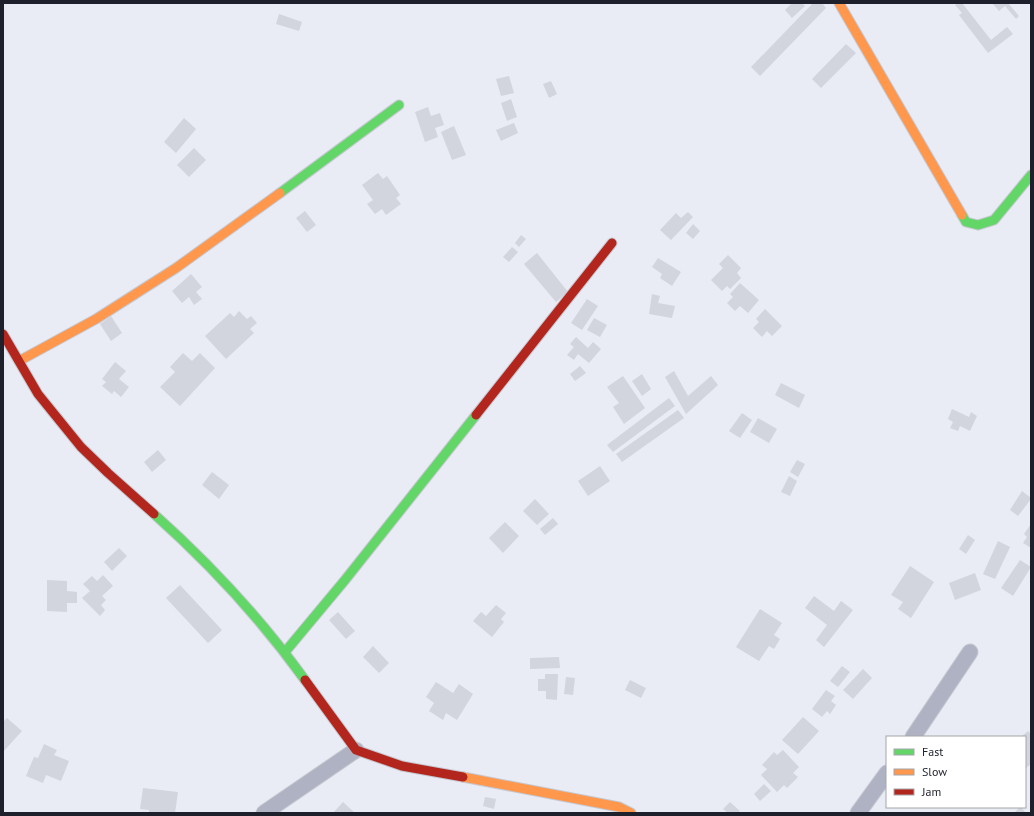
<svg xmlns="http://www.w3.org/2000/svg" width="1034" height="816" font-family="'PT Sans',sans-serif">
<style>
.building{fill:#d2d4de}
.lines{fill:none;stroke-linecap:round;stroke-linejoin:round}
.street-casing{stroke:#c5c8d0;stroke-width:17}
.fast-casing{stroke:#c5c8d0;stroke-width:11}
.slow-casing{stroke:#c5c8d0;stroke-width:11}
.jam-casing{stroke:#c5c8d0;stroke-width:11}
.street{stroke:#aeb2c3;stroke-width:15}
.fast{stroke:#63d668;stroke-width:9}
.slow{stroke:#ff974d;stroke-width:9}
.jam{stroke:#b3261e;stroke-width:9}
</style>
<rect width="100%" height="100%" fill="#e9ecf5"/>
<g class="building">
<polygon points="792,3 802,3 805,6 792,18 785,10"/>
<polygon points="813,3 822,3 826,8 760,76 751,67"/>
<polygon points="958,3 962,3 991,40 1007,27 1013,34 988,53 959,15 962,13 955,5"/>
<polygon points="992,3 1008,3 1019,16 1016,19 1005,6 999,11"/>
<polygon points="279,14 302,22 299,31 276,24"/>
<polygon points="846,44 856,53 821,88 812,79"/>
<polygon points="509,76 514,93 501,96 496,79"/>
<polygon points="551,81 557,94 549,98 543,84"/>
<polygon points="511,99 517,117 507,121 501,103"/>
<polygon points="428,107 431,116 440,113 444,125 435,128 438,137 425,142 415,112"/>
<polygon points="184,118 196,129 176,153 164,142"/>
<polygon points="514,123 518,133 501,141 496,130"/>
<polygon points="454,126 466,155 452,160 441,132"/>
<polygon points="194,148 206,160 189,177 177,165"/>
<polygon points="378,173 383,179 387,176 400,195 396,198 401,204 386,215 382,209 375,214 367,204 373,200 362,185"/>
<polygon points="305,211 316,225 307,232 296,218"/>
<polygon points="688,212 693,217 671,240 660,230 676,213 681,218"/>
<polygon points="693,224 700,231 693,239 686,233"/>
<polygon points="521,235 526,239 519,247 515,243"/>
<polygon points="512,247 518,252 509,262 503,257"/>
<polygon points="537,253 568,292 556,302 524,264"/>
<polygon points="728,255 741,268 737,273 741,278 730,289 727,286 722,291 711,280 723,268 719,264"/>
<polygon points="658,258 681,272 672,286 660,278 662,274 652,267"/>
<polygon points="191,274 202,287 196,292 202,299 194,305 189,297 182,303 172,291"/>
<polygon points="740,283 759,300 748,313 740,306 735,311 727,303 733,297 730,294"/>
<polygon points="652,294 660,296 658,303 675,306 672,318 649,314"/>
<polygon points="587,299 598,306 582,330 571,323"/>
<polygon points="765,309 782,326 772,336 767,331 762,337 753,328 759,322 756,319"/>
<polygon points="239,311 247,319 251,316 257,323 250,329 254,333 226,359 205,336 230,313 234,317"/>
<polygon points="111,316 122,333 111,341 100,324"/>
<polygon points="594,318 607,325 600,337 587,330"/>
<polygon points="576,337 588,348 593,342 601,349 589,363 578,354 574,360 567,355 574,347 570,344"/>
<polygon points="183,353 192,361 200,353 215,368 180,406 160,387 175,372 170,367"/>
<polygon points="115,362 126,371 119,379 129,387 121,397 114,391 112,394 102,386 106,382 102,379"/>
<polygon points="580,366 586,373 575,381 570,374"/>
<polygon points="674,371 688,396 711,376 718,385 686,414 665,377"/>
<polygon points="642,374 651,389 642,396 632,381"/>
<polygon points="623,376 645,408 624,424 613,407 619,403 607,387"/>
<polygon points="781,383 805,395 799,408 775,395"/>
<polygon points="669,398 675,406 613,452 607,445"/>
<polygon points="952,409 969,417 971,412 977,416 970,431 960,426 958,431 950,428 953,422 948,419"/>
<polygon points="678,410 684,418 622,462 616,454"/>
<polygon points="742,413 752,420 740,438 729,431"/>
<polygon points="758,418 777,429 769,443 750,432"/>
<polygon points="158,450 166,460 152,472 144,462"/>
<polygon points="797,460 805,464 798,477 790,472"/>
<polygon points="600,466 610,481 588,496 578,481"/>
<polygon points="212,472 229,485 219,499 202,485"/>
<polygon points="789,476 797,481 790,496 781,492"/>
<polygon points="1022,491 1031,498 1031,499 1018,516 1010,510"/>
<polygon points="535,499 549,514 537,525 523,511"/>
<polygon points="553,518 558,524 545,535 540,529"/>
<polygon points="505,522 519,536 503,553 489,538"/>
<polygon points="1031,524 1031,548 1023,543 1027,537 1024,534"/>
<polygon points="968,535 975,540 966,554 959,549"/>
<polygon points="998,541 1010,547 995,579 983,574"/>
<polygon points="119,548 127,556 112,571 104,562"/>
<polygon points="1020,560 1031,567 1013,596 1001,588"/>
<polygon points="910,566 934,582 911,618 898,609 903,602 891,595"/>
<polygon points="975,573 981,590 955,600 949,583"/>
<polygon points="103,575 113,586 102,596 106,600 101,605 105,610 100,616 82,598 90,591 83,584 92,576 97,581"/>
<polygon points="47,580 67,581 67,591 77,592 77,603 67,603 67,612 47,611"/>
<polygon points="180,585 222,630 208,643 166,598"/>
<polygon points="814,596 834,611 841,601 853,610 824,647 816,640 827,625 805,608"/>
<polygon points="496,605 506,613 501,619 504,622 492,637 473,621 481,612 486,616"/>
<polygon points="760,609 782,623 774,635 780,639 774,649 769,646 759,661 736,647"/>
<polygon points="338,612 355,631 346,639 329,620"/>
<polygon points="373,646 389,663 379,673 363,657"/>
<polygon points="559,657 560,668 530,669 530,658"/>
<polygon points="842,666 850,672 838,687 830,681"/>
<polygon points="863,669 872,678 853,699 843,690"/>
<polygon points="545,674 558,674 557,700 546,699 546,691 538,691 538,679 545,679"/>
<polygon points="566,677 575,678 573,695 564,694"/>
<polygon points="630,680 646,688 641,698 625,690"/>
<polygon points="436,682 453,693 459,684 473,694 457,720 446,713 443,720 429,711 434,703 426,697"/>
<polygon points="826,690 835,696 831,701 836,705 830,714 827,711 822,717 812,709"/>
<polygon points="803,717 819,731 798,754 782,740"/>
<polygon points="7,718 22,731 3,752 3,722"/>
<polygon points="1028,731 1031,734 1031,764 1025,769 1025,737 1021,737"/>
<polygon points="44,744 57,750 54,755 69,761 61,781 46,775 43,783 26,776 34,757 38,758"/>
<polygon points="783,750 799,767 793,773 798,777 787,788 784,785 777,792 761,775 767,769 762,765 774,752 777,755"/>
<polygon points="764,784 771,791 760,801 754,794"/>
<polygon points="143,788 178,792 175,813 149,813 149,810 140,809"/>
<polygon points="485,797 496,799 494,809 483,806"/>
<polygon points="343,802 355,813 333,813"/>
<polygon points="730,802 740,811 738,813 728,813 723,809"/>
<polygon points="1021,807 1026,813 1014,813 1020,807"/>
</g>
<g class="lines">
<g class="street-casing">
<g id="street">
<polyline points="913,737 970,652"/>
<polyline points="264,813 356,750"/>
<polyline points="858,813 887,773"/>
</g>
</g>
<g class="fast-casing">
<g id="fast">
<polyline points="280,193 399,105"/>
<polyline points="962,215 966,222 978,225 994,220 1031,175"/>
<path d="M 154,514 C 210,564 261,619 305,680"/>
<polyline points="285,652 345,580 476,415"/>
</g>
</g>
<g class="slow-casing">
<g id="slow">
<polyline points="839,3 962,215"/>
<polyline points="19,361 96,319 176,268 280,193"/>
<polyline points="463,777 619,807 631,813"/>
</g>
</g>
<g class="jam-casing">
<g id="jam">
<polyline points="3,334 38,394 81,447 108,473 154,514"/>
<polyline points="476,415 612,243"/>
<polyline points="305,680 356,750 402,766 463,777"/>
</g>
</g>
<use href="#street" class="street"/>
<use href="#fast" class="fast"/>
<use href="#slow" class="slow"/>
<use href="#jam" class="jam"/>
</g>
<rect width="1034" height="816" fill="none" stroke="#1e202b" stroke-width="8"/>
<rect x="886" y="736" width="140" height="72" fill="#ffffff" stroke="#a5a6aa"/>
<rect x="894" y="749" width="20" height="6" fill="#63d668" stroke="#a5a6aa"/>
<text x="922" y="756" font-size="12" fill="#1e202b">Fast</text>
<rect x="894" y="769" width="20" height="6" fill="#ff974d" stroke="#a5a6aa"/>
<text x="922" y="776" font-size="12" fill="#1e202b">Slow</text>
<rect x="894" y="789" width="20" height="6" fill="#b3261e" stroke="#a5a6aa"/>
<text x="922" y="796" font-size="12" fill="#1e202b">Jam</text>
</svg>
